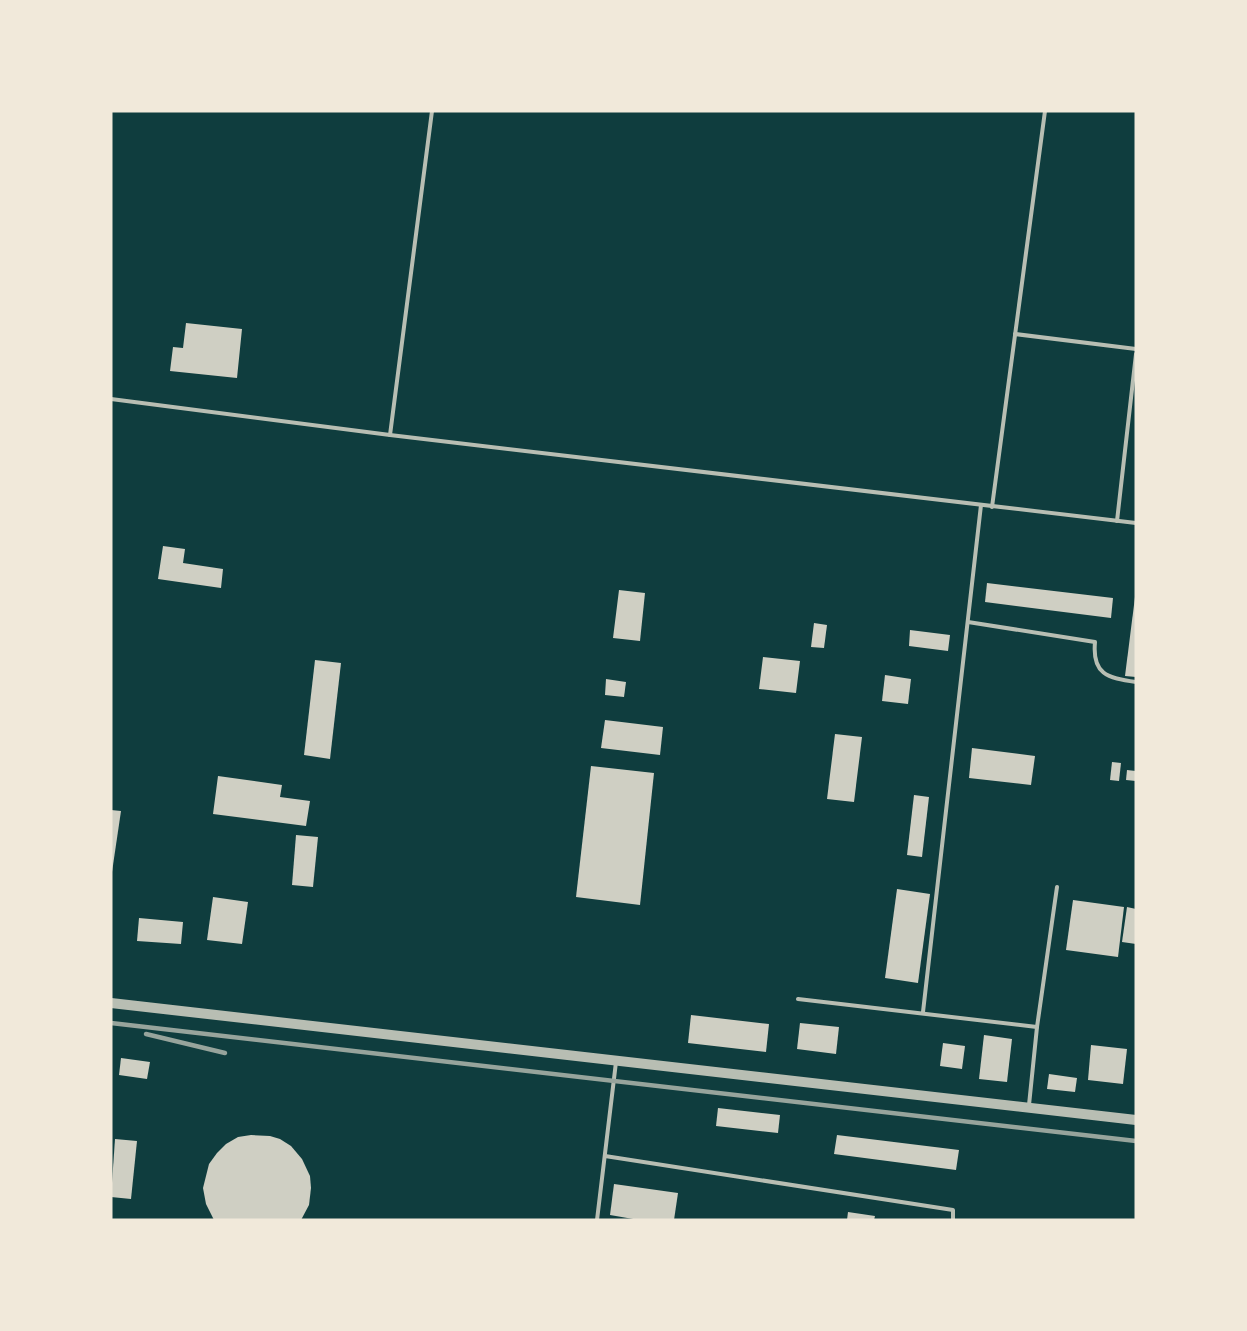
<svg xmlns="http://www.w3.org/2000/svg" width="1247" height="1331" font-family="Barlow,sans-serif">
<style>
.building{fill:#cfcfc3}
.lines{fill:none;stroke-linecap:round;stroke-linejoin:round}
.service{stroke:#b8beb3;stroke-width:4}
.tertiary{stroke:#b8beb3;stroke-width:10}
.rail{stroke:#97a49c;stroke-width:4.5}
</style>
<rect width="100%" height="100%" fill="#0f3d3e"/>
<g class="building">
<polygon points="186,323 242,329 237,378 170,371 173,347 183,348"/>
<polygon points="163,546 185,549 183,563 223,569 221,588 158,579"/>
<polygon points="987,583 1113,598 1111,618 985,602"/>
<polygon points="619,590 645,593 640,641 613,638"/>
<polygon points="1135,597 1136,597 1136,677 1125,676"/>
<polygon points="814,623 827,625 824,648 811,647"/>
<polygon points="910,630 950,635 948,651 909,646"/>
<polygon points="763,657 800,661 796,693 759,689"/>
<polygon points="315,660 341,663 330,759 304,755"/>
<polygon points="885,675 911,679 908,704 882,701"/>
<polygon points="606,679 626,682 624,697 605,695"/>
<polygon points="605,720 663,727 660,755 601,748"/>
<polygon points="835,734 862,737 854,802 827,799"/>
<polygon points="972,748 1035,756 1031,785 969,778"/>
<polygon points="1112,762 1121,763 1119,781 1110,780"/>
<polygon points="591,766 654,773 640,905 576,897"/>
<polygon points="1127,770 1136,771 1136,781 1126,780"/>
<polygon points="218,776 282,785 280,797 310,801 306,826 213,814"/>
<polygon points="914,795 929,797 922,857 907,855"/>
<polygon points="111,810 121,811 112,872 111,872"/>
<polygon points="296,835 318,837 313,887 292,885"/>
<polygon points="897,889 930,894 918,983 885,978"/>
<polygon points="213,897 248,902 242,944 207,940"/>
<polygon points="1073,900 1124,907 1118,957 1066,950"/>
<polygon points="1127,907 1136,909 1136,944 1122,942"/>
<polygon points="139,918 183,922 181,944 137,941"/>
<polygon points="691,1015 769,1024 766,1052 688,1043"/>
<polygon points="800,1023 839,1027 836,1054 797,1049"/>
<polygon points="984,1035 1012,1039 1007,1082 979,1079"/>
<polygon points="943,1043 965,1046 962,1069 940,1066"/>
<polygon points="1091,1045 1127,1049 1123,1084 1088,1080"/>
<polygon points="121,1058 150,1062 147,1079 119,1075"/>
<polygon points="1049,1074 1077,1078 1075,1092 1047,1089"/>
<polygon points="718,1108 780,1115 778,1133 716,1126"/>
<polygon points="251,1135 270,1136 280,1139 291,1146 302,1159 310,1176 311,1188 309,1205 301,1220 214,1220 206,1204 203,1188 209,1164 217,1153 226,1144 238,1137"/>
<polygon points="837,1135 959,1150 956,1170 834,1154"/>
<polygon points="115,1139 137,1141 131,1199 111,1197"/>
<polygon points="614,1184 678,1193 674,1220 639,1220 610,1215"/>
<polygon points="848,1212 875,1216 874,1220 847,1220"/>
</g>
<g class="lines">
<g class="service">
<polyline points="1015,334 1136,349"/>
<polyline points="111,399 390,435 1136,523"/>
<polyline points="390,435 432,111"/>
<polyline points="992,507 1045,111"/>
<polyline points="1117,521 1136,354"/>
<path d="M 968,622 L 1095,642 C 1092,674 1107,678 1136,682"/>
<polyline points="798,999 1037,1027"/>
<polyline points="923,1012 981,505"/>
<polyline points="1029,1105 1037,1027 1057,887"/>
<polyline points="605,1156 953,1210 953,1220"/>
<polyline points="597,1220 616,1062"/>
</g>
<polyline class="tertiary" points="111,1003 1136,1120"/>
<g class="rail">
<polyline points="111,1023 1136,1141"/>
<polyline points="146,1034 225,1053"/>
</g>
</g>
<rect width="1247" height="1331" fill="none" stroke="#f1e9da" stroke-width="225"/>
</svg>
